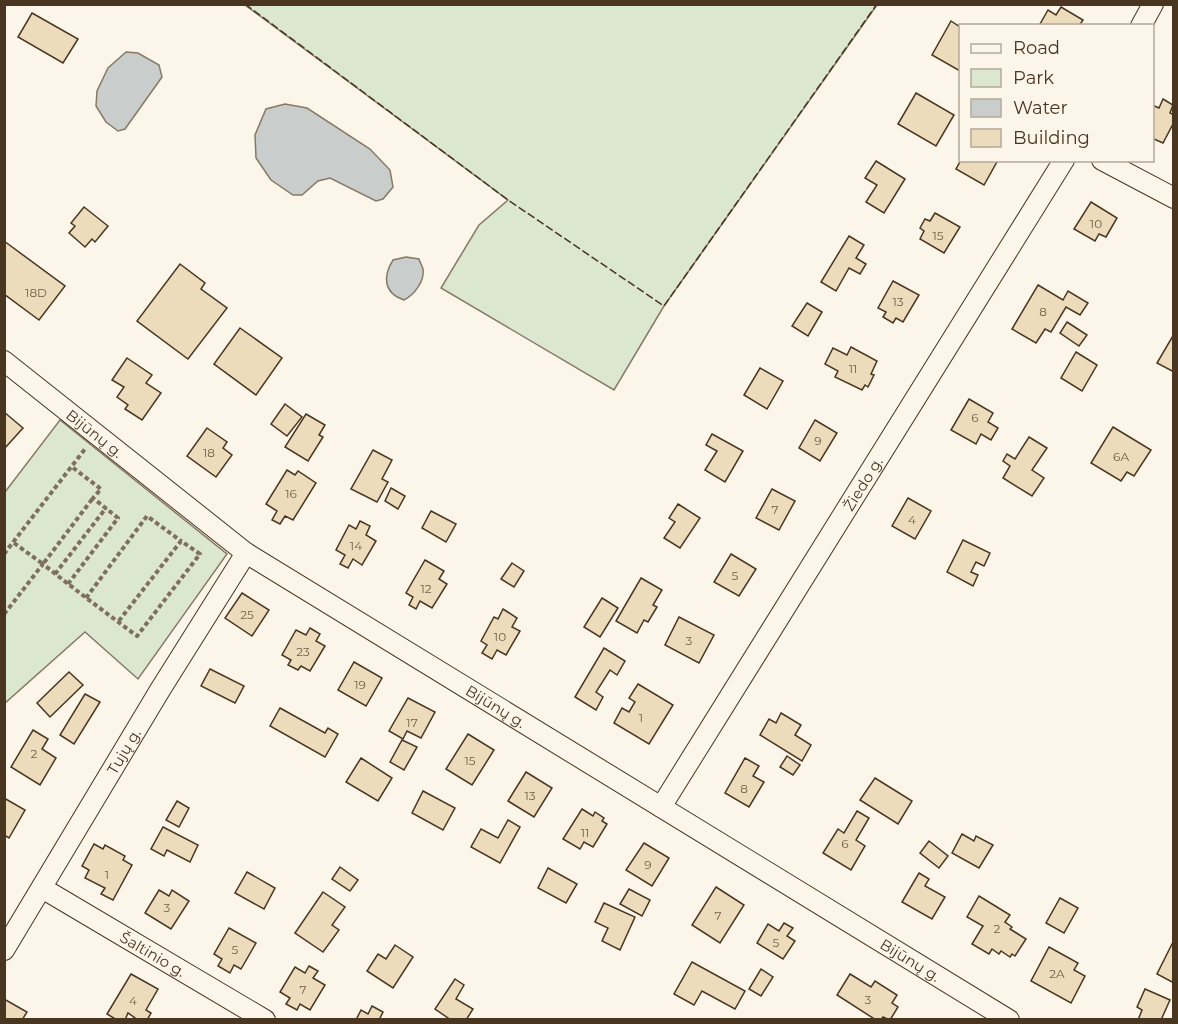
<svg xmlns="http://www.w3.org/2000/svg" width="1178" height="1024" font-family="Montserrat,sans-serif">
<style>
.green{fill:#dce7d0;stroke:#887966;stroke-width:1.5}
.water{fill:#c9cecd;stroke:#887966;stroke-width:1.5}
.building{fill:#ecdcbc;stroke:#4a3520;stroke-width:1.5}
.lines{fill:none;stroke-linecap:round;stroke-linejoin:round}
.street-casing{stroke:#4a3520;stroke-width:22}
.path{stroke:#7f6f5c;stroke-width:4;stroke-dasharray:4.5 3;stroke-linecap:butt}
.street{stroke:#fbf6e9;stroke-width:20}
.fence{stroke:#4a3520;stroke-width:1.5;stroke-dasharray:8 3;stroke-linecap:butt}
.labels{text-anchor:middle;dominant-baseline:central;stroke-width:4.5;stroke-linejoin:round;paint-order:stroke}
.number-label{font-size:12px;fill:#725f47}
.street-label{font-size:15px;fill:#4a3520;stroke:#fbf6e9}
</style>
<rect width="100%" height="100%" fill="#fbf6e9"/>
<g class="green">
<polygon points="245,5 877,5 664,306 614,390 441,288 479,225 508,200"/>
<polygon points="60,420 227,554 138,679 85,632 5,703 5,492"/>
</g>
<g class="water">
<polygon points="126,52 138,53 159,65 162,77 125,129 118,131 106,122 96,106 97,91 108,68"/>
<polygon points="285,104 307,108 370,149 390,170 393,187 383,199 376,201 330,178 318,181 302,195 293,195 271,180 256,158 255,135 266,109"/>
<path d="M 406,257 L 419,259 C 420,263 422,265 423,269 C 425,281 414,295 404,300 C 383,293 383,276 393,260 Z"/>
</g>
<g class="building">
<polygon points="1061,7 1083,20 1079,26 1042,26 1040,24 1048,10 1056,15"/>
<polygon points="32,13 78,39 63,63 18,37"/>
<polygon points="951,21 960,27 960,71 932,55"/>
<polygon points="916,93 954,115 936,146 898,124"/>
<polygon points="1163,99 1173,105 1170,113 1174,115 1174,122 1163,143 1154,139 1152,143 1152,105 1159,108"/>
<polygon points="961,160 998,160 984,185 956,169"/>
<polygon points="876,161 905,179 884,213 866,202 877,185 865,178"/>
<polygon points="1091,202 1117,218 1106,237 1099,234 1095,241 1074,229"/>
<polygon points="84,207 108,226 95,242 92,239 85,247 69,233 75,226 71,223"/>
<polygon points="935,213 960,227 944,253 920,239 924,231 920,228 925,219 930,221"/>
<polygon points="849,236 864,245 856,258 866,264 860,274 849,268 836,291 821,282"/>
<polygon points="4,241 65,286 39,320 4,294"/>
<polygon points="180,264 205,283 201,289 227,308 188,359 137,321"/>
<polygon points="893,281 919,295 903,322 896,318 893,323 883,317 886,312 878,308"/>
<polygon points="1038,285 1063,300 1068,291 1088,303 1080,315 1066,307 1051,332 1045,329 1036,343 1012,329"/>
<polygon points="807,303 822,312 808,336 792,326"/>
<polygon points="1067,322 1087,335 1079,346 1060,333"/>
<polygon points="240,328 282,358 256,395 214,364"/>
<polygon points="1174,334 1174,372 1157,363"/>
<polygon points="851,347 877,361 871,374 874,375 868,387 865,385 862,390 835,377 838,371 825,364 833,348 847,355"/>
<polygon points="1076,352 1097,365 1082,391 1061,378"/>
<polygon points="127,358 152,375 146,383 161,393 142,420 125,409 128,405 117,397 124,387 112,380"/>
<polygon points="760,368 783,381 767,409 744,395"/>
<polygon points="969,399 993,413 988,422 998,428 991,440 981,434 976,444 951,430"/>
<polygon points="285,404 302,417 287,436 271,424"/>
<polygon points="4,412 23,428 4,449"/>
<polygon points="306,414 325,425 319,435 323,437 308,461 285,447"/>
<polygon points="815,420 837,433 820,461 799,448"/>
<polygon points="1113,427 1151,450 1134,476 1127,472 1121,481 1091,463"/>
<polygon points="207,428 227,442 223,448 232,455 216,477 187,456"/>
<polygon points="712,434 743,451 725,482 705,470 717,451 706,445"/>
<polygon points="1029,437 1047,448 1032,470 1044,478 1032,496 1003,478 1010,466 1003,461 1007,454 1015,459"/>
<polygon points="373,450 392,460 382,479 388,482 377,502 351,489"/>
<polygon points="287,470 295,475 298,471 316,483 293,520 285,516 280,524 272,520 277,511 266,504"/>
<polygon points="391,488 405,496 398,509 385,501"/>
<polygon points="772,489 795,501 779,530 756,518"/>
<polygon points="908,498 931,511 915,539 892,526"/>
<polygon points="678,504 700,518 680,548 664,538 675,522 669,518"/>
<polygon points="431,511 456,524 446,542 422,528"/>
<polygon points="360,521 370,526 366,535 376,541 362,565 353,559 348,568 340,564 345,555 336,550 349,525 356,529"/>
<polygon points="963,540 990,553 984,566 976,562 971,572 978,575 973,586 947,572"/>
<polygon points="731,554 756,569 739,596 714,582"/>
<polygon points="425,560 444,571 439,579 447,584 432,608 420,601 416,609 409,605 413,597 406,593"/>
<polygon points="512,563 524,571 514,587 501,579"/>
<polygon points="641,578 662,590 653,605 657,607 648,622 644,620 637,633 616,621"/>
<polygon points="242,593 269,610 252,636 225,618"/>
<polygon points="602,598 618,608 600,637 584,627"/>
<polygon points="503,609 517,618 512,627 520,631 506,655 497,650 492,659 482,653 487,645 481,641 494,617 498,619"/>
<polygon points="679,617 714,635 699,663 665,645"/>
<polygon points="310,628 320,634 316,641 325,646 310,671 301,666 298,670 288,665 291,660 282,655 296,630 306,635"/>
<polygon points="604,648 625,661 617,675 610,670 596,692 603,697 596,710 575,697"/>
<polygon points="354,662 382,678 366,706 338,690"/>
<polygon points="210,669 244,686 235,703 201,686"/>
<polygon points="69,672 83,685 50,717 37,703"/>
<polygon points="638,684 673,705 649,744 614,723 622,708 629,712 635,702 629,698"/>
<polygon points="85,694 100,702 74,744 60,735"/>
<polygon points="408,698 435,712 421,738 407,731 403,739 389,731"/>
<polygon points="280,708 325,733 328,728 338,734 325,757 270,726"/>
<polygon points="781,713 801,725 795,735 811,745 802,761 760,735 769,719 776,723"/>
<polygon points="33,730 48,739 42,749 56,758 40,785 11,767"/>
<polygon points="468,734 494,750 472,785 446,769"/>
<polygon points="402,740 417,747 404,770 390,762"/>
<polygon points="787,756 800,765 793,775 780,767"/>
<polygon points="361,758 392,778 378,801 346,782"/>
<polygon points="745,758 759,766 753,776 764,782 749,807 725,793"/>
<polygon points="526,772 552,788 534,817 508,801"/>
<polygon points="875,778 912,801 898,824 860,800"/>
<polygon points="423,791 455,808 443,830 412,813"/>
<polygon points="4,798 25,810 9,838 4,835"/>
<polygon points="177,801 189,808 179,827 166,820"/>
<polygon points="582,809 593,816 595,812 604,818 602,821 607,824 593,847 584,842 580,849 563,839"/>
<polygon points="857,811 869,818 856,840 865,846 851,870 823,853 838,829 844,833"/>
<polygon points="508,820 520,827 500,863 471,847 481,829 498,838"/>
<polygon points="163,827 198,845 190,862 167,850 164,856 151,849"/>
<polygon points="962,834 974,841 976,836 993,845 979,868 952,853"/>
<polygon points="929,841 948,856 939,868 920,853"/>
<polygon points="644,843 669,858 652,886 626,870"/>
<polygon points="94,844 103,849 105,845 125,856 123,860 132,865 113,900 101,894 105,888 85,878 89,870 82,866"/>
<polygon points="340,867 358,880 350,891 332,879"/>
<polygon points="548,868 577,884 566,903 538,888"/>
<polygon points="247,872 275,888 264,909 235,893"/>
<polygon points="919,873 929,879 925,886 945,897 932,919 902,902"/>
<polygon points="716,887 744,905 720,943 692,925"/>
<polygon points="629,889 650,900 642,916 620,904"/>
<polygon points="159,890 169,896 172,890 189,901 171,929 145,913"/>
<polygon points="323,892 345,907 332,925 339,930 323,952 295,933"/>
<polygon points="979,896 1010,915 1005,922 1012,927 1010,929 1026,939 1015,956 1012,954 1010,957 1001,951 999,954 992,949 989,954 972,944 983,926 967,917"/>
<polygon points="1060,898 1078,908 1064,933 1046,923"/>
<polygon points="604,903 635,917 620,950 602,941 608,928 595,922"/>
<polygon points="784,923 793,928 787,936 795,941 783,959 757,943 768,924 779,931"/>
<polygon points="229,928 256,943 241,969 234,965 230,973 218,966 222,959 214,954"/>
<polygon points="1172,944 1174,945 1174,983 1157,974"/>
<polygon points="395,945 413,957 393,988 367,971 378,954 386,959"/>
<polygon points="1049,947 1078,963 1074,970 1085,976 1071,1003 1031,981"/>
<polygon points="692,962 745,991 735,1009 702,991 694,1005 674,994"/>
<polygon points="309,966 318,971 313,978 325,985 310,1010 300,1004 297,1010 286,1004 290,998 280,992 295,967 305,973"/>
<polygon points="761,969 773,977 761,996 749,989"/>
<polygon points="131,974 158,989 146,1010 151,1013 147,1020 138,1020 128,1013 125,1020 117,1020 107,1014"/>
<polygon points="850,974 871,987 875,981 897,995 892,1003 898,1007 890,1020 883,1017 881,1020 876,1020 837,995"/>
<polygon points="455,979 464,985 456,999 473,1009 466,1020 451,1020 435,1009"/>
<polygon points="1145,989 1170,1000 1161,1020 1138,1020 1142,1010 1137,1007"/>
<polygon points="4,999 27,1012 22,1020 4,1020"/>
<polygon points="372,1006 383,1012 379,1020 356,1020 361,1010 368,1014"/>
</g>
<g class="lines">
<g class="street-casing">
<g id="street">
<polyline points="1141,26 1153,4"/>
<polyline points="1102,160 1174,198"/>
<path id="s1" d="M 4,361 L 246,553 L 1009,1020"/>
<path id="s2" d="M 661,807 L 1064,160"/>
<path id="s3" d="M 42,888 L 265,1020"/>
<path id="s4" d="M 4,950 L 160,690 L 246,553"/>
</g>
</g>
<g class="path">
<polyline points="14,543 43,564 93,498"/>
<polyline points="4,554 85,449"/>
<polyline points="55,574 106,508"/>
<polyline points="68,584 118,518 93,498 101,489 72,467"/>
<polyline points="86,598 147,516 181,541"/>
<path d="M 4,612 L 5,613 L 43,564 C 74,589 105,612 137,636 L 200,554 L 181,541 L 118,622"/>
</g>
<use href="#street" class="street"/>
<polyline class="fence" points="245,4 508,200 664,306 877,4"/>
</g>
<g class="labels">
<g class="number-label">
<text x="1096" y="223">10</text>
<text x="938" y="235">15</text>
<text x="36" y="292">18D</text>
<text x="898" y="301">13</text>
<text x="1043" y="311">8</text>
<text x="853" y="368">11</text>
<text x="975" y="417">6</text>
<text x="818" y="440">9</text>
<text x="209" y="452">18</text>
<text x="1121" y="456">6A</text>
<text x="291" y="493">16</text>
<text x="775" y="509">7</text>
<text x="912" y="519">4</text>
<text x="356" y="545">14</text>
<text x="735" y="575">5</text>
<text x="426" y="588">12</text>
<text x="247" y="614">25</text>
<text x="500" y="636">10</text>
<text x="689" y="640">3</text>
<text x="303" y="651">23</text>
<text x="360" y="684">19</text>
<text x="641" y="717">1</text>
<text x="412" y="722">17</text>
<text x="34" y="753">2</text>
<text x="470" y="760">15</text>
<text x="744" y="788">8</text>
<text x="530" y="795">13</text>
<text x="585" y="832">11</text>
<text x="845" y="843">6</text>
<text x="648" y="864">9</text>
<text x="107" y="874">1</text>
<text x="167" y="907">3</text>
<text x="718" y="915">7</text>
<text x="997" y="928">2</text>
<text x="776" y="942">5</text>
<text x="235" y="949">5</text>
<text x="1057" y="973">2A</text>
<text x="303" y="989">7</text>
<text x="868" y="999">3</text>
<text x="133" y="1000">4</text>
</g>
<g class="street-label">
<text stroke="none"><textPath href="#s1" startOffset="116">Bijūnų g.</textPath></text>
<text stroke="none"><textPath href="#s2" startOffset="381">Žiedo g.</textPath></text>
<text stroke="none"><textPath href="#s1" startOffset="602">Bijūnų g.</textPath></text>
<text stroke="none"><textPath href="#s4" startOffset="232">Tujų g.</textPath></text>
<text stroke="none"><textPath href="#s3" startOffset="129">Šaltinio g.</textPath></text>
<text stroke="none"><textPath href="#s1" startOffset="1088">Bijūnų g.</textPath></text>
</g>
</g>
<rect width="1178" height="1024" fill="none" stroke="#4a3520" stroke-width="12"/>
<rect x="959" y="24" width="195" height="138" fill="#fbf6e9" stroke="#b4a999" stroke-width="1.5"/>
<rect x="971" y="44" width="30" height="9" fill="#fbf6e9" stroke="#b4a999" stroke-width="1.5"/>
<text x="1013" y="54" font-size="18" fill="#4a3520">Road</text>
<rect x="971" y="69" width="30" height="18" fill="#dce7d0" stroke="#b4a999" stroke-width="1.5"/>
<text x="1013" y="84" font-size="18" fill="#4a3520">Park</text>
<rect x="971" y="99" width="30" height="18" fill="#c9cecd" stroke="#b4a999" stroke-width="1.5"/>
<text x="1013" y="114" font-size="18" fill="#4a3520">Water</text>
<rect x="971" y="129" width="30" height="18" fill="#ecdcbc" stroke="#b4a999" stroke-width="1.5"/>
<text x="1013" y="144" font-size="18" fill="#4a3520">Building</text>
</svg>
